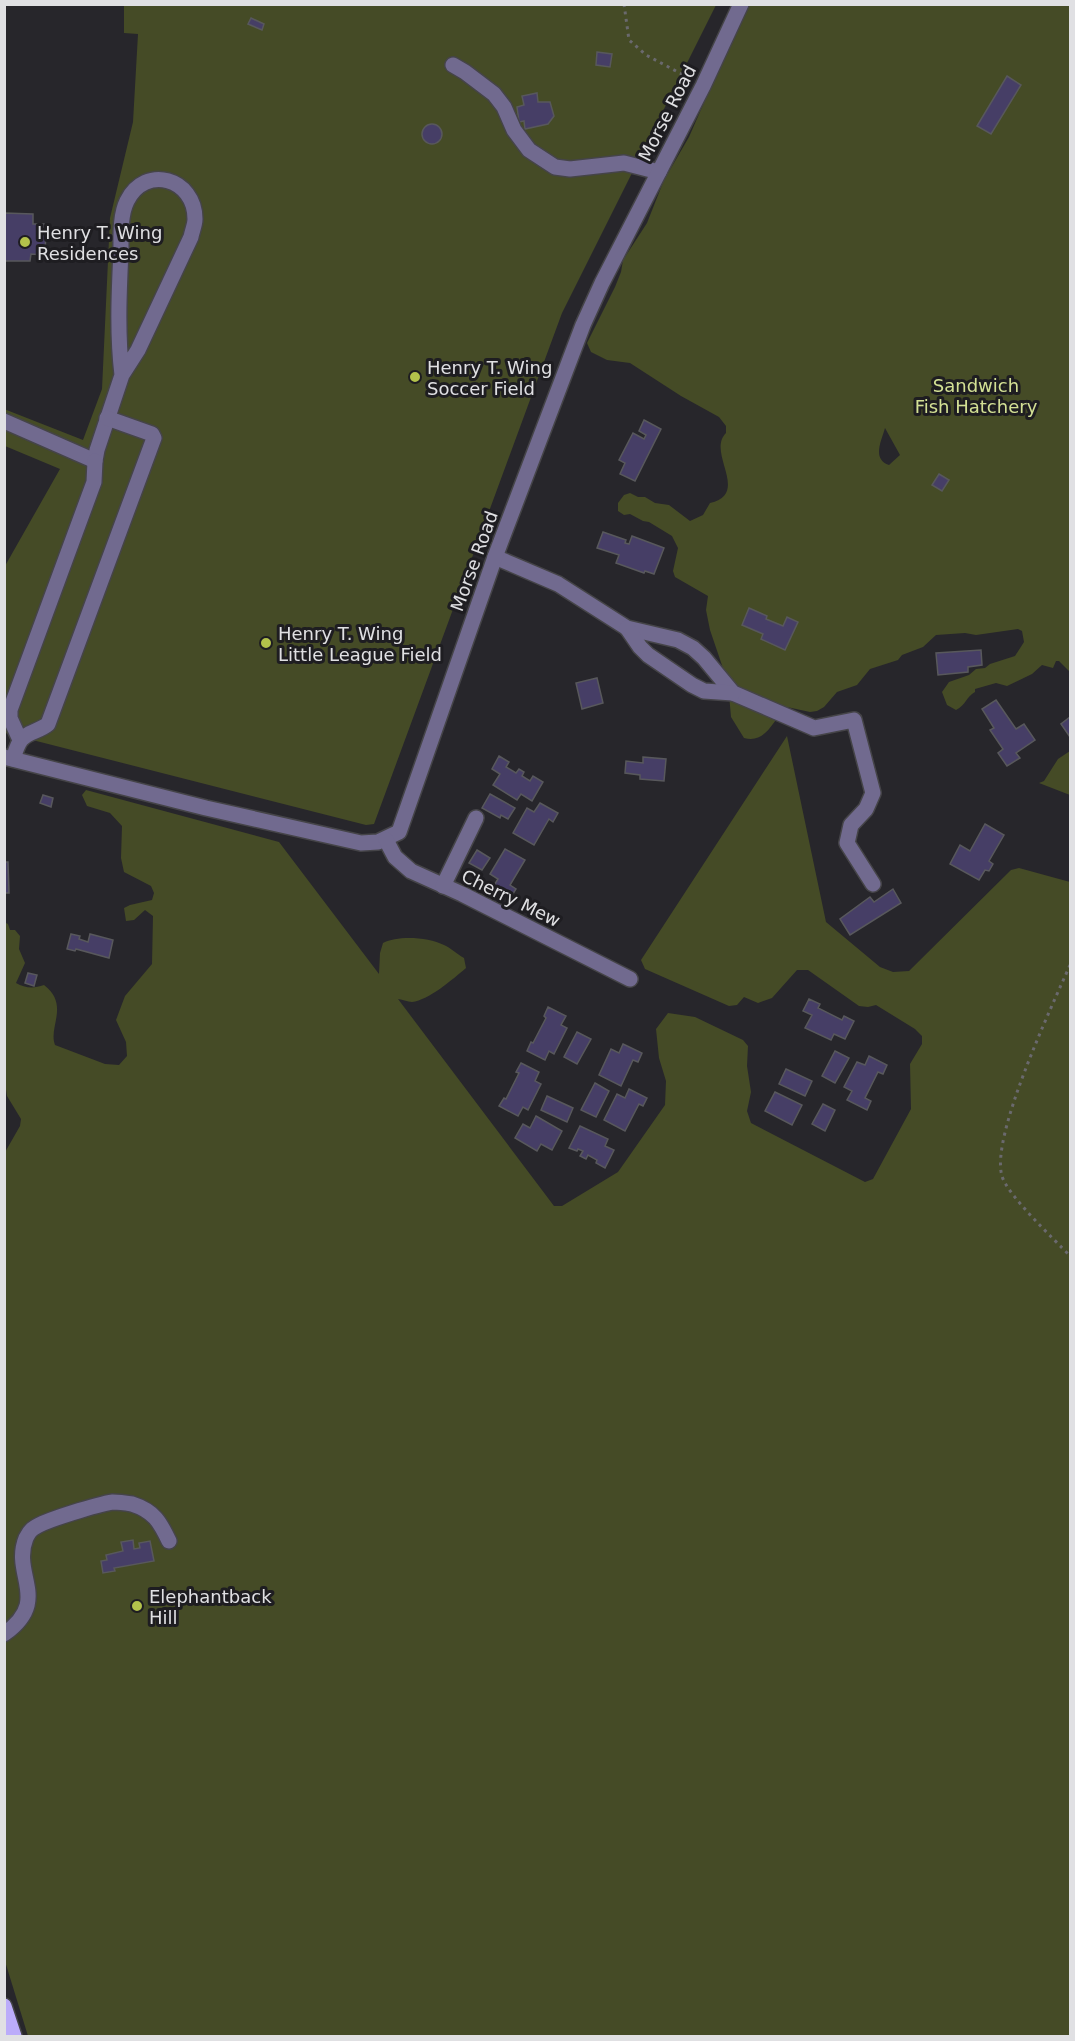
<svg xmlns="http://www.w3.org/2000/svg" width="1075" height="2041" font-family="'DejaVu Sans',sans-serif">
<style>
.green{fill:#454b26;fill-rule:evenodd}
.building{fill:#463e66;stroke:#58585c;stroke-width:1.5}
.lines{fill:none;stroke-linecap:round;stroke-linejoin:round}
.minor-casing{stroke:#454448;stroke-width:18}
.major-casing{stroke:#454448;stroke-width:18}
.path{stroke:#6a696d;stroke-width:3;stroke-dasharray:3 4.5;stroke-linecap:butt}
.minor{stroke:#716a8f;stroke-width:15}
.major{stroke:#bbacfa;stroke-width:15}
.poi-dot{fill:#b3c24b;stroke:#1e1d21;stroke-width:2}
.labels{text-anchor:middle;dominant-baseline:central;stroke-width:6;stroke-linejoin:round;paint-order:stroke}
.street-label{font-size:18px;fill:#e0e0e3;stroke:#1e1d21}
.poi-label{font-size:18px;fill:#e0e0e3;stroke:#1e1d21;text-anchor:start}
.park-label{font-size:18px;fill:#d3e094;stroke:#1e1d21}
</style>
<rect width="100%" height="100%" fill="#27262b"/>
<g class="green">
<polygon points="124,5 716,5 562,313 374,824 366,825 5,733 5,566 60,469 5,446 4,409 83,440 102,389 110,218 133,122 138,34 124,33"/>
<path d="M 750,5 L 1070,5 L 1070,672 L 1059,661 L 1056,661 L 1053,668 L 1042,665 L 1032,674 L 1007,686 L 996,683 L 975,689 L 975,692 C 966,697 966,705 956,710 L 947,705 L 942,692 L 949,682 L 969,675 L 976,669 L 985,668 L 990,664 L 1015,656 L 1024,642 L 1022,631 L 1018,629 L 976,635 L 965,633 L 936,635 L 923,647 L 902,655 L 898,660 L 870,669 L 857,685 L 837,692 L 824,707 L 817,711 L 810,712 L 787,707 C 772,720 767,744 744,738 L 731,717 L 728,683 L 710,630 L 706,610 L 708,596 L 675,577 L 673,571 L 678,548 L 672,536 L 649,522 L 643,521 L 630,514 L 624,515 L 618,511 L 618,503 L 624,495 L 630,493 L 638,497 L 645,497 L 655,503 L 669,505 L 690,521 L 703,515 L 710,503 C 751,493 706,453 726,433 L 726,426 L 719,417 L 681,396 L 630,363 L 607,360 L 591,352 L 587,343 L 615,287 L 621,272 L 623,260 L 647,223 L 664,180 L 689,137 L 723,59 ZM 885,428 L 900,455 L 889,465 C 872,459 881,442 885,428 Z"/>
<path d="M 787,736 L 826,922 L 880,967 L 893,972 L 909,971 L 1011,870 L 1019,868 L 1070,882 L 1070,2036 L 28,2036 L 4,1958 L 4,1154 L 20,1126 L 21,1119 L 7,1096 L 5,1083 L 4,922 L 8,924 L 10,930 L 15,930 L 20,936 L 19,949 L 25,963 L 16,983 C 25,988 33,989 44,985 C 70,1005 48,1027 55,1045 L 105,1064 L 119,1065 L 127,1056 L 126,1042 L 116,1020 L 125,996 L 152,964 L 153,916 L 145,910 L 134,920 L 126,921 L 124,908 L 130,905 L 152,900 L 154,893 L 151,886 L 124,872 L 121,858 L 122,826 L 110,813 L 87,806 L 82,795 L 86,790 L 279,842 L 379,974 L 380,953 L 383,943 C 398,935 428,937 444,945 C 451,948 457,954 464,958 L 466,968 C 453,979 429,1000 412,1002 C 408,1002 401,999 398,999 L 554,1206 L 562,1206 L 618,1172 L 665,1105 L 666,1081 L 659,1058 L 656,1029 L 668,1013 L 695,1017 L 743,1040 L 748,1046 L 747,1066 L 751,1092 L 747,1111 L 751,1123 L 865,1182 L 873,1179 L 911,1109 L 910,1064 L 922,1044 L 922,1036 L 915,1029 L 876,1005 L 868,1007 L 859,1006 L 808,970 L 797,970 L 772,998 L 758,1003 L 744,997 L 737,1005 L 729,1006 L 645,969 L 641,960 Z"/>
<polygon points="1070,751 1070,795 1039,783 1044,781 1058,759"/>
</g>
<g class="building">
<polygon points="251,18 264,24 262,30 248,24"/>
<polygon points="597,52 612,54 610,67 596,65"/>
<polygon points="1007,76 1021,85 991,134 977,126"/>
<polygon points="537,93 538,102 550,102 554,116 548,124 525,129 524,121 519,122 517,107 524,105 522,96"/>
<circle cx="432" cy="134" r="10"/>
<polygon points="4,213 33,214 33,224 44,224 44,232 46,232 45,252 43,251 43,255 31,254 30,261 4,261"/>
<polygon points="644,420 661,429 635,481 620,474 625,463 619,460 633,433 644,439 646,435 639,431"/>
<polygon points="939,474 949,480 942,491 932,485"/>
<polygon points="603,532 626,540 625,543 629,544 632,536 664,548 654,574 645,571 644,573 616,563 619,555 597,548"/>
<polygon points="749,608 767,616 766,619 783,626 787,617 798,622 785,650 761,639 763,634 742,625"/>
<polygon points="981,650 982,665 968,667 968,672 938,675 936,653"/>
<polygon points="597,678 603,703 582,709 576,683"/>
<polygon points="996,700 1016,729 1024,724 1035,740 1016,753 1020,758 1007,766 998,753 1003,749 990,730 994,728 982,709"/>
<polygon points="1070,717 1070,737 1061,724"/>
<polygon points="499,756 509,762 506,767 516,773 519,769 524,772 522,776 530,781 533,776 543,782 532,801 521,794 517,800 493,785 500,774 492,769"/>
<polygon points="643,757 666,759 664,781 640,779 640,775 625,773 626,761 643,763"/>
<polygon points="490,794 515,808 508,819 501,815 500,818 482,808"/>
<polygon points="43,795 53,798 51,807 40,803"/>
<polygon points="540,803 558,813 553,822 549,819 534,845 513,833 527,808 534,812"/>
<polygon points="985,824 1004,835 989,861 993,864 989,871 985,870 979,880 950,864 960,845 970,851"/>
<polygon points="505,849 525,860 510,885 516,889 511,897 493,887 498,879 490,874"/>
<polygon points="477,850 490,858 482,870 469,863"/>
<polygon points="4,862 8,862 9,893 4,893"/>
<polygon points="893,889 901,903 850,935 840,919 870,897 874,902"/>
<polygon points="71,934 80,936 79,939 88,942 90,934 113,940 109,958 76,949 75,951 67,949"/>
<polygon points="28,973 37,975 34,986 25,983"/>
<polygon points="809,999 820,1004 818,1008 842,1020 844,1016 854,1021 845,1039 834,1034 831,1040 805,1028 812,1015 803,1011"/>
<polygon points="548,1007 566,1016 561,1025 567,1028 554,1054 549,1051 545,1060 527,1051 531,1042 533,1043 546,1018 544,1016"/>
<polygon points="577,1032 591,1039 577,1064 564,1057"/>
<polygon points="623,1044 642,1053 638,1062 633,1060 621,1086 599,1075 611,1049 619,1053"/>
<polygon points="835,1051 849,1058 835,1083 822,1076"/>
<polygon points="869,1056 887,1065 883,1074 878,1072 865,1098 871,1101 867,1110 847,1100 852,1091 844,1087 857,1062 865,1065"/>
<polygon points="521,1063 539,1072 535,1081 541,1084 528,1110 523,1107 518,1116 499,1106 504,1098 506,1099 519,1073 516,1072"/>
<polygon points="786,1069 812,1081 805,1096 779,1084"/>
<polygon points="595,1083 609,1091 596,1117 581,1110"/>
<polygon points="629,1089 647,1098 643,1106 639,1104 625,1131 604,1120 617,1094 625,1098"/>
<polygon points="775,1092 802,1105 792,1125 765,1111"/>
<polygon points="547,1096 573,1108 567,1122 541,1110"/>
<polygon points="823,1104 835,1110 825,1131 812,1124"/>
<polygon points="536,1116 562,1131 552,1150 541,1144 537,1151 515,1138 523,1124 530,1128"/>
<polygon points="580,1126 608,1139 605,1146 614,1150 605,1168 596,1163 597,1160 588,1155 586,1159 580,1156 583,1151 578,1149 577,1151 569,1148"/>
<polygon points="133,1540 134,1549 140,1548 139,1543 150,1541 154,1561 114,1568 115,1571 103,1573 101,1561 107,1560 106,1555 123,1551 121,1542"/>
</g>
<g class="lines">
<g class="minor-casing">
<g id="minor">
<polyline points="453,65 465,72 494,94 504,107 514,130 529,150 555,167 570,169 624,163 659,172"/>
<path d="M 4,421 L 95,461 L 97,450 L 122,375 L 138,350 L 191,237 C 192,231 195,225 195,219 C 195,178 145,164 127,201 C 120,215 121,235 121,251 C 119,292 117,334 122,375"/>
<polyline points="495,557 558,584 627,628 678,640 693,648 704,658 733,693 814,728 854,720 873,793 866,809 851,825 847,843 873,884"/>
<polyline points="627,628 640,647 648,655 692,685 704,691 733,693"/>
<polyline points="20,740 10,718 10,710 94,482 95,461"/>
<polyline points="4,757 206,808 361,843 378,842 399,832 495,557 583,325 602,283 703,86 741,4"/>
<path d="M 13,759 C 15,753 17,745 21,740 C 27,732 40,731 48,724 L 154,438 L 152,434 L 107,418"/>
<polyline points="386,840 395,857 411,871 462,894 630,979"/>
<polyline points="443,886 476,818"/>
<path d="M 4,1634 C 52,1600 11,1575 26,1538 C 28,1534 30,1530 34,1528 C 45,1520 99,1504 113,1502 C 118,1502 126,1503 132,1504 C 154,1511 160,1522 169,1541"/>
</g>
</g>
<g class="major-casing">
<polyline id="major" points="4,2006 14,2036"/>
</g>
<g class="path">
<polyline points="624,4 629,40 646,55 691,79"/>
<path d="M 1070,965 C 1052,1006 990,1137 1002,1176 C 1007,1195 1055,1240 1070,1256"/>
</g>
<use href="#minor" class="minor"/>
<use href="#major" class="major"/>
</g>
<g class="poi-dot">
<circle cx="25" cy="242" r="6"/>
<circle cx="415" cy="377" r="6"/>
<circle cx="266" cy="643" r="6"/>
<circle cx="137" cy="1606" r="6"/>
</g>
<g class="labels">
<g class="street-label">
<text transform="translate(667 113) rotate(-63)">Morse Road</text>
<text transform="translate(474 561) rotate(-70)">Morse Road</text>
<text transform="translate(511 898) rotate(26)">Cherry Mew</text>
</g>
<g class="poi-label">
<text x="37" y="232">Henry T. Wing<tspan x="37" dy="21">Residences</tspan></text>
<text x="427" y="367">Henry T. Wing<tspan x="427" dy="21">Soccer Field</tspan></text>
<text x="278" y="633">Henry T. Wing<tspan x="278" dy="21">Little League Field</tspan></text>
<text x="149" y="1596">Elephantback<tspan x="149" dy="21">Hill</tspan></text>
</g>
<g class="park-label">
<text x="976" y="385">Sandwich<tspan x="976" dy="21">Fish Hatchery</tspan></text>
</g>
</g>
<rect width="1075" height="2041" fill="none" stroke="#e0e0e3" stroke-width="12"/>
</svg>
